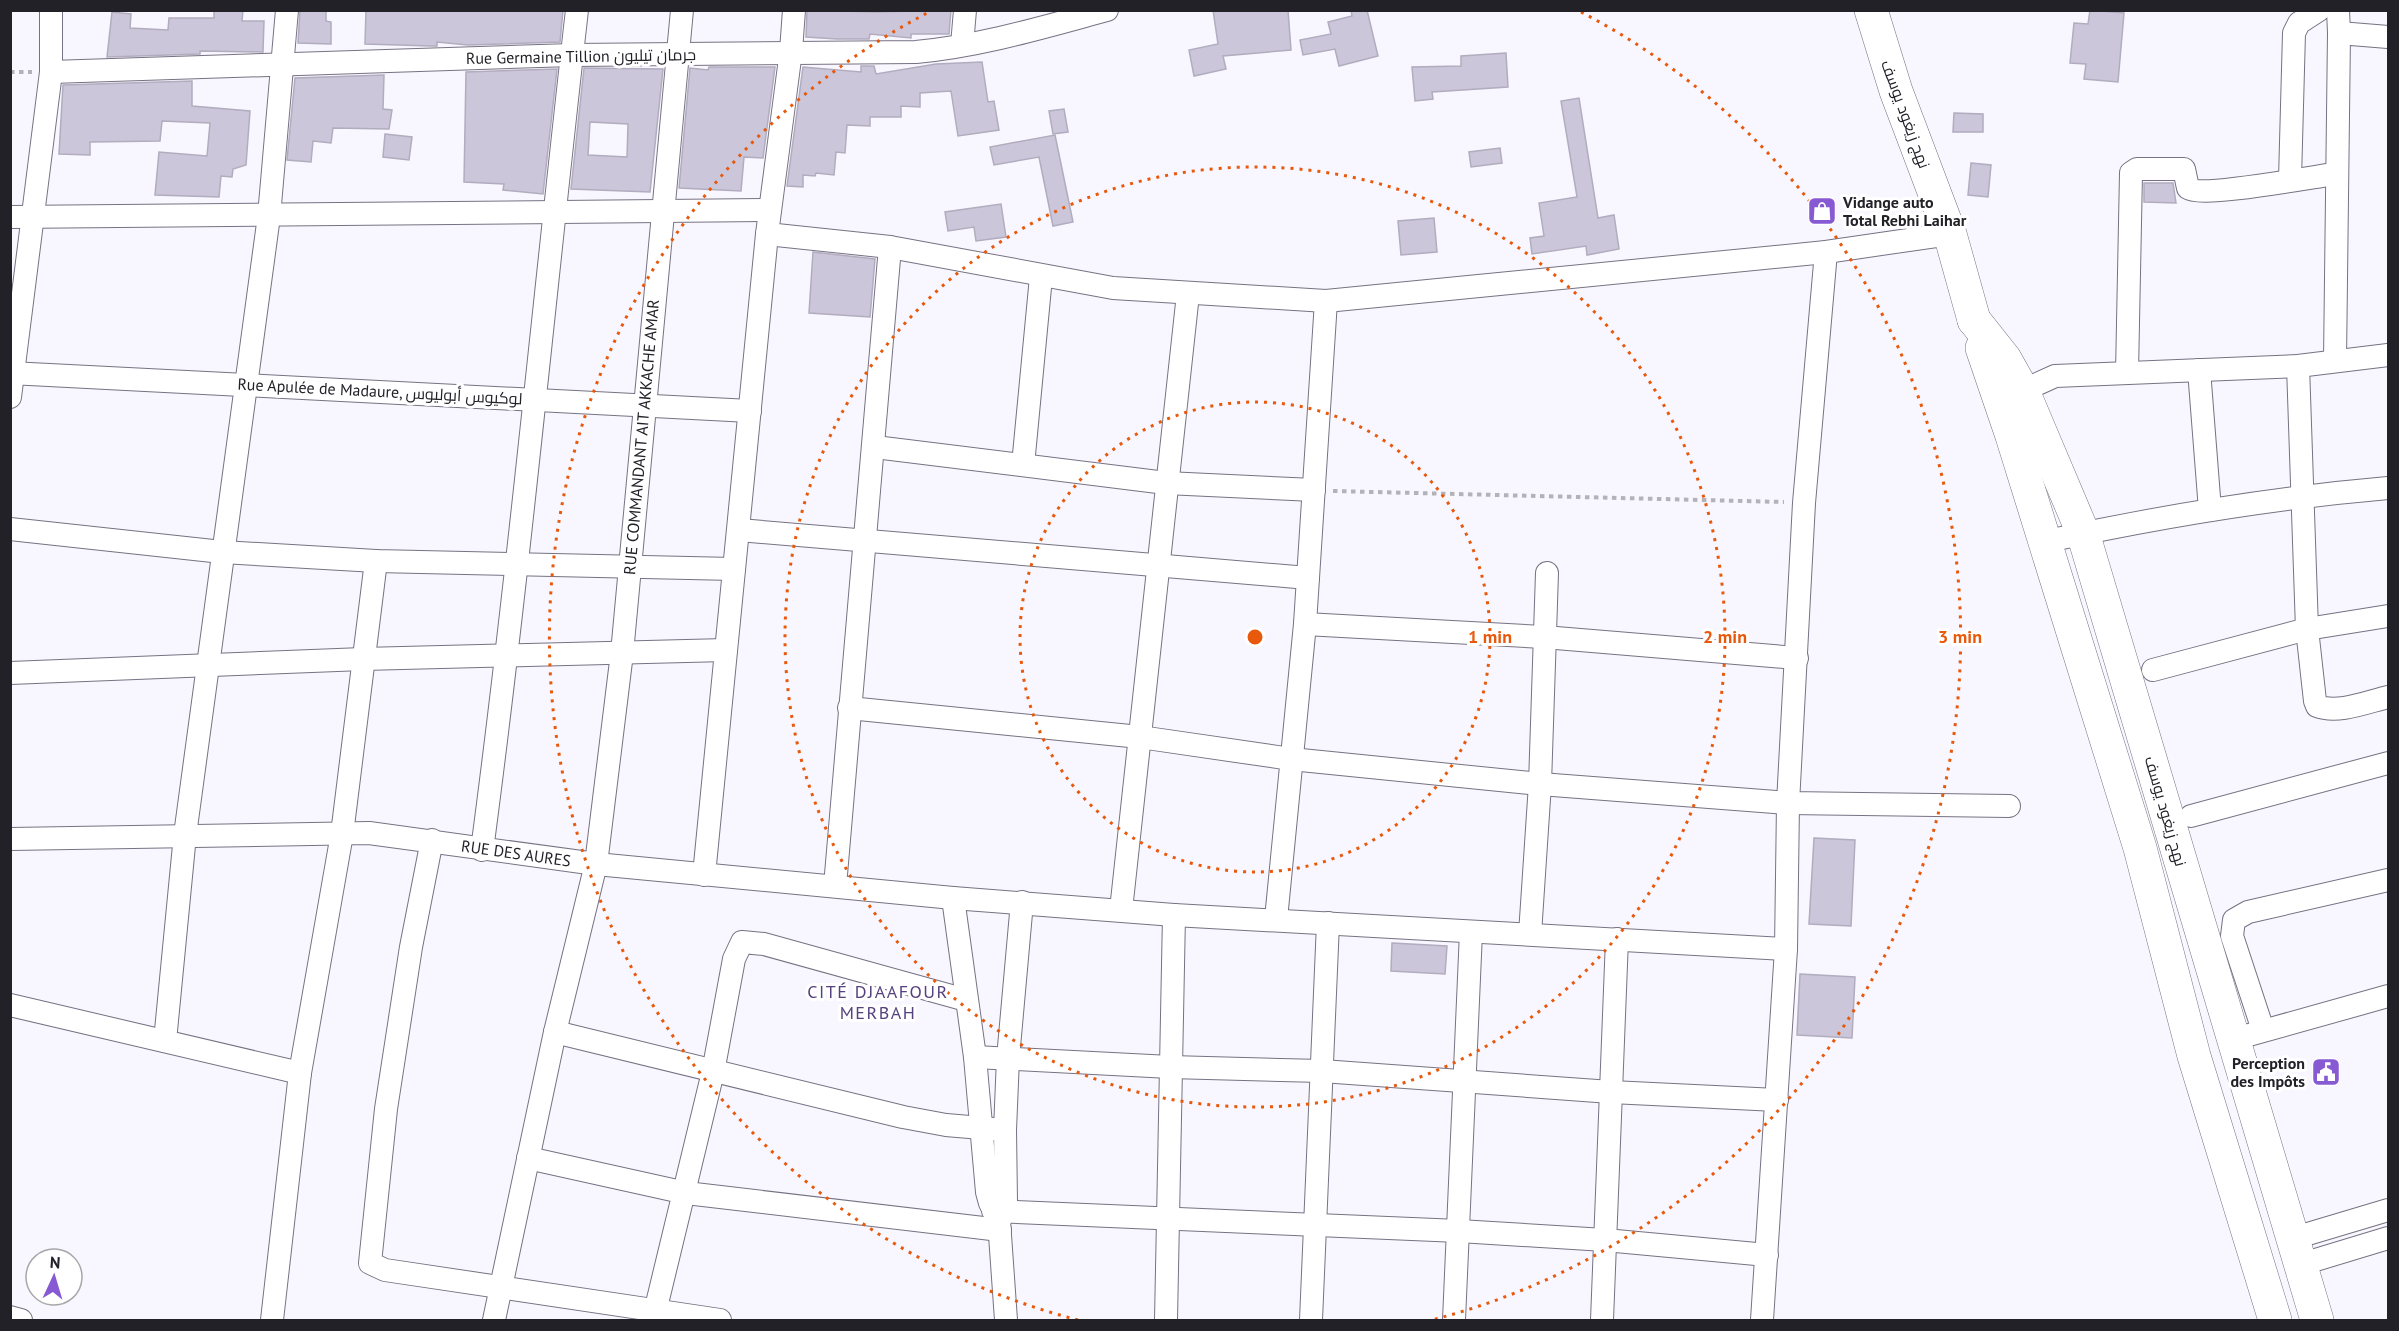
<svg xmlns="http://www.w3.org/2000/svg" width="2399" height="1331" font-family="'PT Sans',Cairo,sans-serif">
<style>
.building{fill:#cbc6d9;stroke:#b1acbe;stroke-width:1.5;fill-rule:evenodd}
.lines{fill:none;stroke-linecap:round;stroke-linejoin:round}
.street-casing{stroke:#777283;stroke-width:24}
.primary-casing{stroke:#777283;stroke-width:34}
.highway-casing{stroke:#777283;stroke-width:34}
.path{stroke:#b4b2b9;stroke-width:4;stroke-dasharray:4.5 4.5;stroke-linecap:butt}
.street{stroke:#fff;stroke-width:22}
.primary{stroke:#fff;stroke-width:33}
.highway{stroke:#fff;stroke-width:33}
.ring{fill:none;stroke:#e8590c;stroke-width:3;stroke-dasharray:3 6}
.labels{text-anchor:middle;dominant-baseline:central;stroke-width:6;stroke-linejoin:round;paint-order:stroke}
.street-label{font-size:16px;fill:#232128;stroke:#fff}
.poi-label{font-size:16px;font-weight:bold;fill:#232128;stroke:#fff;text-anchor:start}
.neighbourhood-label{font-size:18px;letter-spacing:1.5px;fill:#56417e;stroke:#fff}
.centre{fill:#e8590c;stroke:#fff;stroke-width:3}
.ring-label{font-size:18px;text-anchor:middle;font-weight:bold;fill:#e8590c;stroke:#fff;stroke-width:6;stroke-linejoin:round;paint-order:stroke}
</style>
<rect width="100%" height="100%" fill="#f8f6fe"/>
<g class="building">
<polygon points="214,10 243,10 242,21 264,21 263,52 200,51 200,54 107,57 112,12 131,14 130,28 168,30 169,18 214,18"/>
<polygon points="300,10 326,10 326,21 331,22 331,44 298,43"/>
<polygon points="366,10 563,10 560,42 468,45 437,42 437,46 431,46 365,44"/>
<polygon points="807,10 875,12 951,10 949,34 911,34 911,38 870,34 869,39 837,39 806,37"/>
<polygon points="1213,10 1288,10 1291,50 1223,56 1226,69 1194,76 1189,50 1218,44"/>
<polygon points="1351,10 1367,10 1378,56 1339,66 1335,49 1303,55 1300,40 1331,34 1328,22 1352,16"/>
<polygon points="2090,10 2124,13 2118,82 2084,79 2086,64 2070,63 2074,23 2088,24"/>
<polygon points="1506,53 1508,87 1432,92 1433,99 1415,101 1412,67 1461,66 1461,56"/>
<polygon points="982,62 988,102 994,101 999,130 958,136 951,91 920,93 920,107 901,106 901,117 870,117 870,126 847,125 845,153 836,152 834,175 816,173 815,176 803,175 803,187 787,186 803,67 861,72 861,66 874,66 876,74 936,64"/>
<polygon points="709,67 775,67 763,158 744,157 741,191 679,188 690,68 708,70"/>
<path d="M 584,68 L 663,69 L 650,192 L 571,189 ZM 590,122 L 628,124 L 627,157 L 588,155 Z"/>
<polygon points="557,69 543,194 503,190 504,184 464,182 466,72"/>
<polygon points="384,75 383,109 392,110 389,129 333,128 331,143 313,141 311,162 287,160 295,78"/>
<polygon points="192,81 192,106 250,111 246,165 233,169 232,177 221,176 219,197 155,195 159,152 207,156 210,123 162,121 160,141 90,142 90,155 59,154 63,85"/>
<polygon points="1579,98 1598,218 1614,215 1619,249 1587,255 1586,246 1532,254 1530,238 1544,236 1539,203 1577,197 1561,101"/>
<polygon points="1064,109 1068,132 1053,134 1049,111"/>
<polygon points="1954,113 1983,114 1983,132 1953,132"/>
<polygon points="385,134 412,137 409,160 383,157"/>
<polygon points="1055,135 1073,222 1053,226 1039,157 994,165 990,147"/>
<polygon points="1500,148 1502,163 1471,167 1469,152"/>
<polygon points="1971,163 1991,165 1988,197 1968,195"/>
<polygon points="2144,183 2173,183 2176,203 2144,202"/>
<polygon points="1001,204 1006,237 976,241 974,227 948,231 945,212"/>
<polygon points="1434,218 1437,252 1401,255 1398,221"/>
<polygon points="813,252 875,259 870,317 809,313"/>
<polygon points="1814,838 1855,840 1851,926 1809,924"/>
<polygon points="1392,943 1447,946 1445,974 1391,971"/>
<polygon points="1800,974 1855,977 1852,1038 1797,1035"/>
</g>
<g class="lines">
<g class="street-casing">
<g id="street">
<polyline points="2338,10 2339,33"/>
<polyline points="962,45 965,10"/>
<path d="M 51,72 L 572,55 L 916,52 C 981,46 1044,27 1107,10"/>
<polyline points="2290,179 2294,33 2299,23 2319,10"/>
<polyline points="10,217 770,210"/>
<polyline points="767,234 890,247 1113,288 1326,301 1826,252"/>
<polyline points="2335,361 2339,33 2388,37"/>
<path d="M 2298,366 L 2307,629 L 2315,701 L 2317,706 C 2338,714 2367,702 2388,697"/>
<polyline points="2199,370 2210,510"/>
<polyline points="10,373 750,411"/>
<path d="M 2127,373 L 2131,173 L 2137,169 L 2184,169 L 2188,188 C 2202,198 2311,177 2335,174"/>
<polyline points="2011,396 2055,376 2298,366 2388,355"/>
<polyline points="10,397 51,72 51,10"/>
<polyline points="875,447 1166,483 1314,490"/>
<polyline points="1023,465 1041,277"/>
<polyline points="10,529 222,552 376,561 734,569"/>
<polyline points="739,530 1308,578"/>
<path d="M 2043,542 C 2157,517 2272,498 2388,488"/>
<polyline points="1305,624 1544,637 1797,658"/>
<polyline points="2153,670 2307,629 2388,616"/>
<polyline points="10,673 363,659 726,650"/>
<polyline points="849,708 1140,737 1291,759 1540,784 1788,803 2009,806"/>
<polyline points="2191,816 2388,763"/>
<polyline points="10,839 369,833 596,864 953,898 1174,915 1786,949"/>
<polyline points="432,840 411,947 386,1109 370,1263 385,1270 720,1320"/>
<path d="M 482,850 C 519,571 545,290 577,10"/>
<polyline points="704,875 767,234 791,51 794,10"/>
<polyline points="835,886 890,247"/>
<polyline points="953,898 975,1057 987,1192 990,1203 999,1221 1006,1320"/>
<polyline points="1121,910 1188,294"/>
<polyline points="1276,919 1305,624 1326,301"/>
<polyline points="1530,934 1540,784 1547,573"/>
<polyline points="10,1005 300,1073"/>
<polyline points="2263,1030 2232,936 2234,920 2248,912 2388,880"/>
<polyline points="555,1032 903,1117 946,1125 1005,1130"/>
<polyline points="2249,1035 2388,996"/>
<polyline points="165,1041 185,835 269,216 287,10"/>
<polyline points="975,1057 1170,1067 1322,1071 1611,1092 1777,1100"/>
<polyline points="528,1158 686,1193 1000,1230"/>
<polyline points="993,1211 1459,1231 1605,1240 1767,1255"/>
<polyline points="999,1221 1005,1211 1006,1202 1005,1130 1008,1058 1022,902"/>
<polyline points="2291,1239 2388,1210"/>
<polyline points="2299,1265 2388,1238"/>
<polyline points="10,1317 21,1320"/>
<polyline points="272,1320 300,1073 342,834 376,561"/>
<polyline points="494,1320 555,1032 596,864 622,653 682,10"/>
<polyline points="653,1320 713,1072 734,959 742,942 764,944 966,1000"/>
<polyline points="1166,1320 1174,915"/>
<polyline points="1311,1320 1328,923"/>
<polyline points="1454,1320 1471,932"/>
<polyline points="1602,1320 1617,939"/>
<polyline points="1762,1320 1786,949 1788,803 1804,503 1826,252 1950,234"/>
</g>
</g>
<g class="primary-casing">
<polyline id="primary" points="1871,10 1896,91 1950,234 1974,320"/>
</g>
<g class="highway-casing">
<g id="highway">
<polyline points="1974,320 2005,359 2023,391 2083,533 2317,1320"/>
<polyline points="1982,348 2012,436 2140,848 2194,1056 2275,1320"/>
</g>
</g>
<g class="path">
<polyline points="10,72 32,72"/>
<polyline points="1333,491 1784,502"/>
</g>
<use href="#street" class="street"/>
<use href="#primary" class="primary"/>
<use href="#highway" class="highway"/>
</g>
<g class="ring">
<circle cx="1255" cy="637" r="235"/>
<circle cx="1255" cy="637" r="470"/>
<path d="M1078 1320A705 705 0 0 1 929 12M1581 12A705 705 0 0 1 1432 1320"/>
</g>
<defs>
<g id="shop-square" transform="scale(1.5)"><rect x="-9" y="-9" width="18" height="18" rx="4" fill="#8759d2" stroke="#fff"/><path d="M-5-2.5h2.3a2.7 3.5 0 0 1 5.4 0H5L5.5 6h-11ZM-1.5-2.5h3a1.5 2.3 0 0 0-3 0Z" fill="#fff"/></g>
<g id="civic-square" transform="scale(1.5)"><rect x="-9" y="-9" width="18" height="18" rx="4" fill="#8759d2" stroke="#fff"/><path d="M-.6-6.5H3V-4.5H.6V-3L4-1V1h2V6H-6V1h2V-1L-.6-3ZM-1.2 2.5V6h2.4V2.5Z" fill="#fff"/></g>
</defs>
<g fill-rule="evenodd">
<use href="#shop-square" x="1822" y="211"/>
<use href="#civic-square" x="2326" y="1072"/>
</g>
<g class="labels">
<g class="street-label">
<text transform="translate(581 56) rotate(-1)">Rue Germaine Tillion جرمان تيليون</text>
<text transform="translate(1906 114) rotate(70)">نهج زيغود يوسف</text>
<text transform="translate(380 391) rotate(3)">Rue Apulée de Madaure, لوكيوس أبوليوس</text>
<text transform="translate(641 437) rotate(-85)">RUE COMMANDANT AIT AKKACHE AMAR</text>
<text transform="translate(2166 811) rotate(74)">نهج زيغود يوسف</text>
<text transform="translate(516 853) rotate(8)">RUE DES AURES</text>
</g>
<g class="poi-label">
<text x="1843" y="202">Vidange auto<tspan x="1843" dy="18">Total Rebhi Laihar</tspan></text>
<text x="2305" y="1063" text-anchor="end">Perception<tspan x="2305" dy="18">des Impôts</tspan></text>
</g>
<g class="neighbourhood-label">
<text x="878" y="991">CITÉ DJAAFOUR<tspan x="878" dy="21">MERBAH</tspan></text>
</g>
</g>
<circle cx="1255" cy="637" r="9" class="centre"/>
<g class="ring-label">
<text x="1490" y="643">1 min</text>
<text x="1725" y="643">2 min</text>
<text x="1960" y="643">3 min</text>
</g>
<rect width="2399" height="1331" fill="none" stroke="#232128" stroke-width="24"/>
<g transform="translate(54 1277) rotate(4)"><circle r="28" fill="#ffffff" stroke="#a7a6a9" stroke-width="1.5"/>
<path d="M0-4.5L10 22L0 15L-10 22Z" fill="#8759d2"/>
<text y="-9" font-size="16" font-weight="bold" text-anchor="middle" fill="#232128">N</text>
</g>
</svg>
